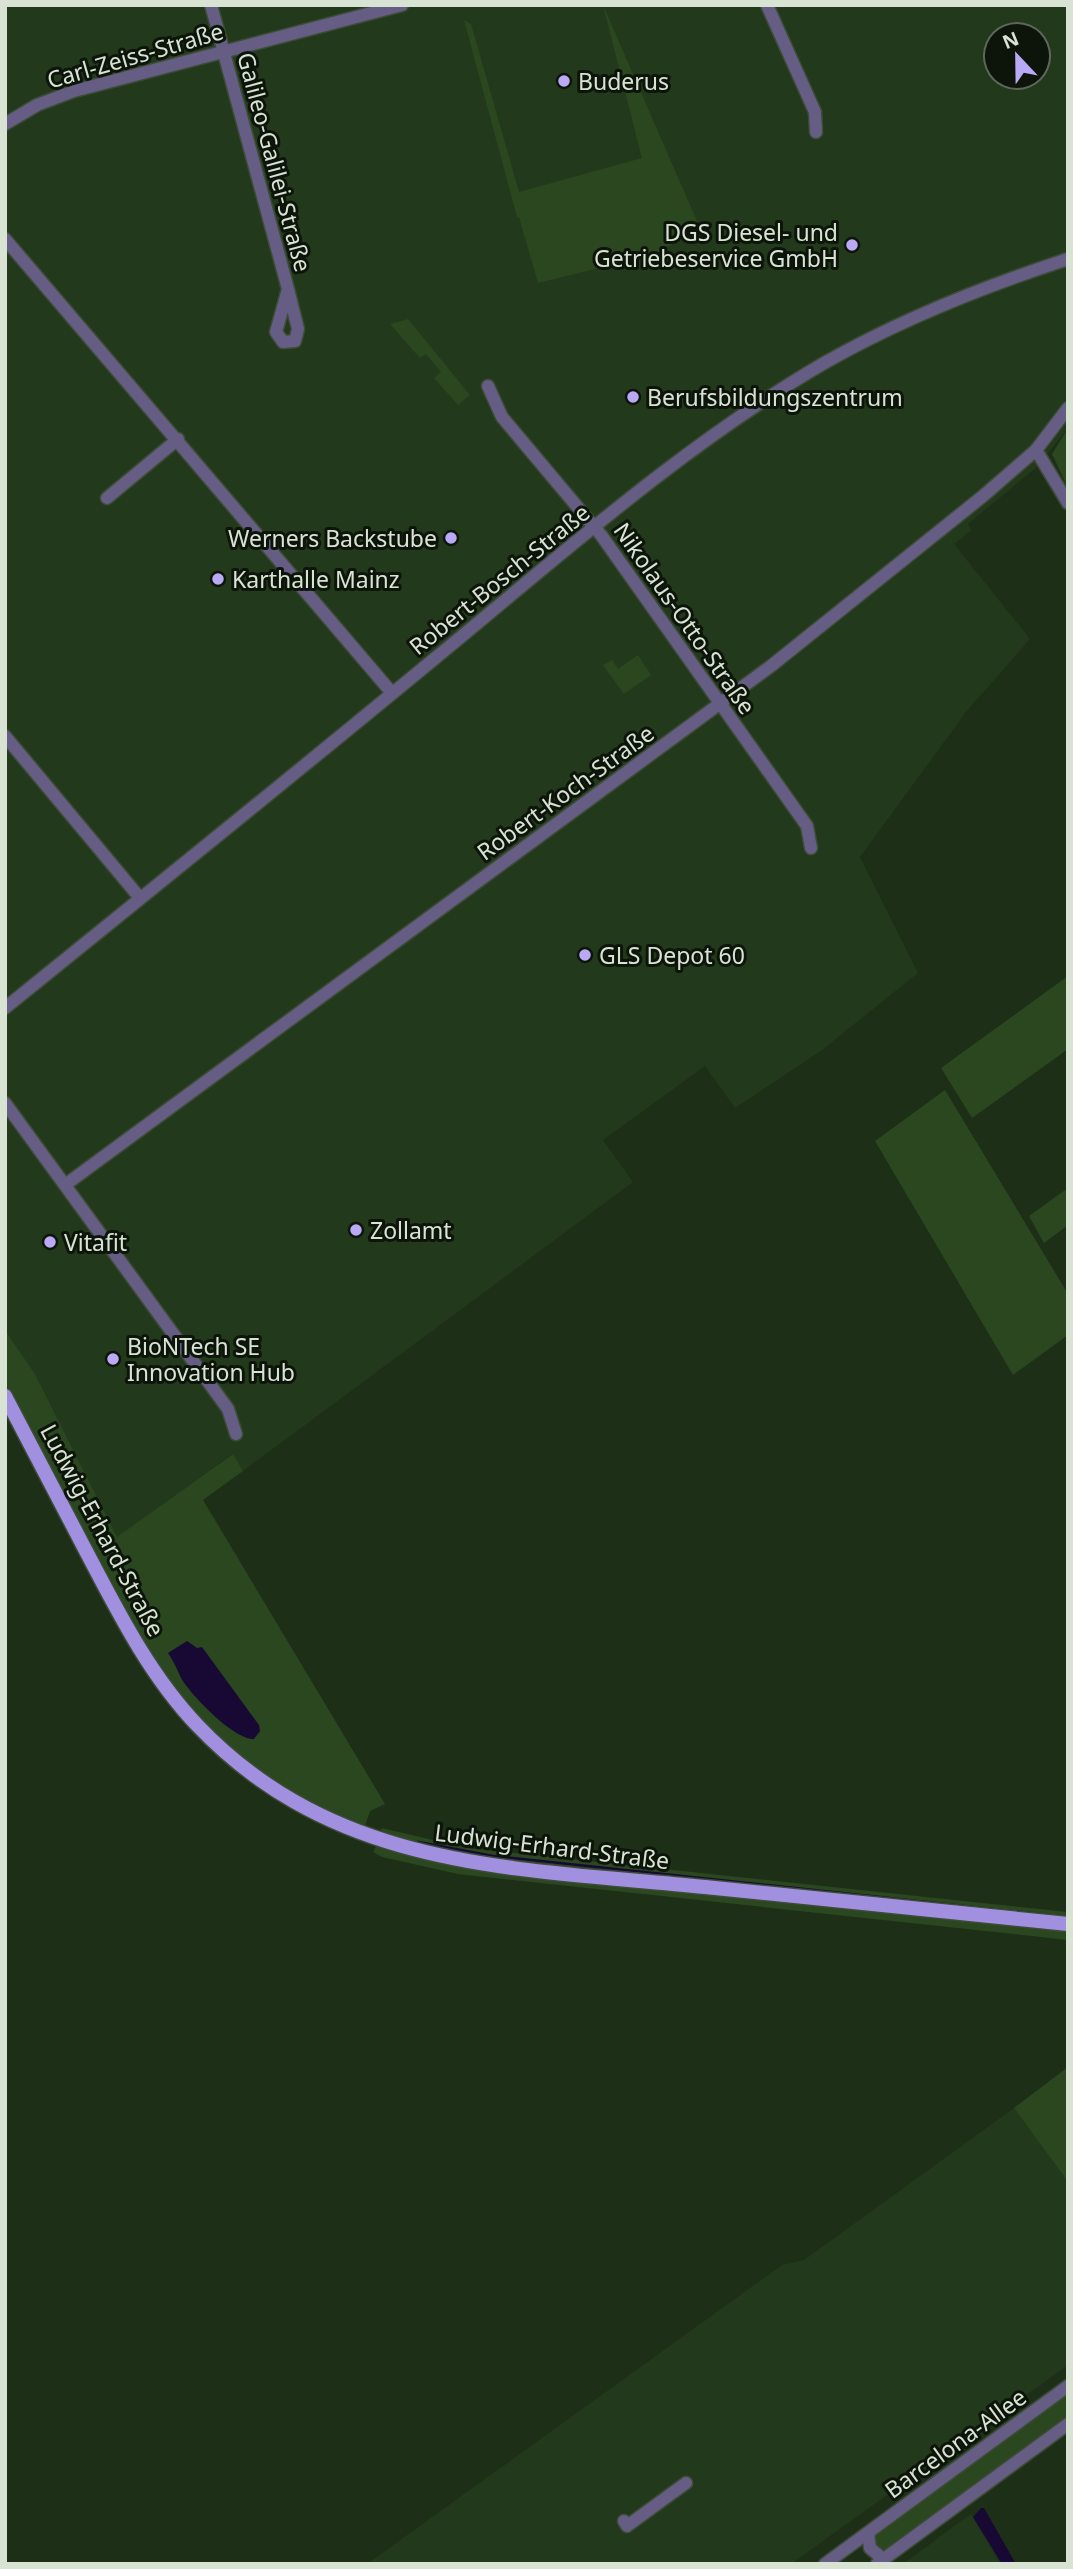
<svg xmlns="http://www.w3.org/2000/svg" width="1073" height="2569" font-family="'Noto Sans',sans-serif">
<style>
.built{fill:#23391b;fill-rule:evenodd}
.green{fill:#2a471f}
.water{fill:#170933}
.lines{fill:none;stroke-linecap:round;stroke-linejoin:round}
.stream{stroke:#170933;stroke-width:2.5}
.minor-casing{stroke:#3c4c36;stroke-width:15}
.major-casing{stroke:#3c4c36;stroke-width:17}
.minor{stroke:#655d84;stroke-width:12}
.major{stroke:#a18fdf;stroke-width:14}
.poi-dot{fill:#baaaf6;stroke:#0d150b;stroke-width:2.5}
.labels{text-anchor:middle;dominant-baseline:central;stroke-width:6;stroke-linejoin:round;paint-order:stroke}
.street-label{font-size:23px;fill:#d8e3d4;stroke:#0d150b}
.poi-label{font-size:23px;fill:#d8e3d4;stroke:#0d150b;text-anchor:start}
</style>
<rect width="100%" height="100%" fill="#1e2f18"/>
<g class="built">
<path d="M 5,5 L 1068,5 L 1068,428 L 1037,467 L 968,524 L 972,530 L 954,544 L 1030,639 L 966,712 L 860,857 L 918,973 L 822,1050 L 735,1108 L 705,1066 L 603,1140 L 633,1182 L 243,1471 L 232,1454 L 117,1538 L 35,1374 L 5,1330 ZM 996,35 L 1038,35 L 1038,77 L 996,77 Z"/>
<polygon points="1014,2108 1068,2182 1068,2365 791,2564 367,2564 782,2265 804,2260"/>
<polygon points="971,2514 1000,2564 903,2564 957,2524"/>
</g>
<g class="green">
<polygon points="603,5 700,228 656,254 538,283 519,217 517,217 464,20 471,24 519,192 642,158"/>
<polygon points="408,319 470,395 458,405 434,378 441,372 426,354 420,358 390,324"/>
<polygon points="1068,428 1068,488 1052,454"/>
<polygon points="638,655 651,675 624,694 603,665 612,660 618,669"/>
<polygon points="1068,976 1068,1049 972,1118 941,1068"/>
<polygon points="945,1090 1068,1294 1068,1335 1013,1375 875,1141"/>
<polygon points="1068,1188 1068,1225 1044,1243 1029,1216"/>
<polygon points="5,1330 35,1374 117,1537 233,1454 243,1471 203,1500 385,1804 370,1811 365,1826 303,1801 242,1759 200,1719 149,1655 5,1383"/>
<polygon points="382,1828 467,1848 1068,1912 1068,1918 464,1855 379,1835"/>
<polygon points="376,1846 458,1866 1068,1931 1068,1940 458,1874 382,1857 373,1852"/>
<polygon points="1068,2067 1068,2182 1014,2108"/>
<polygon points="1068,2392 1068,2418 887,2551 876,2547 875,2533"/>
</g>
<g class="water">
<path d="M 187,1641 L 197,1648 L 202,1647 L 259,1725 L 260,1731 L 254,1739 C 234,1740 191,1695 181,1678 C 177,1669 174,1662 168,1653 Z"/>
<polygon points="981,2508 984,2508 1016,2564 1002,2564 973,2517"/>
</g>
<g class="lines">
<polyline class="stream" points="418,1842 493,1856 1068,1917"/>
<g class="minor-casing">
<g id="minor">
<polyline points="211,5 288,289 298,329 295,341 283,342 276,332 288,289"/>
<polyline points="767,5 815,112 816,132"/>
<polyline points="5,124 37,105 74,91 402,5"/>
<polyline points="5,239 392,693"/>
<polyline points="488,386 502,417 601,535 807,826 811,848"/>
<polyline points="1036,450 1068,503"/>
<polyline points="107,498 178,439"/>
<polyline points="5,736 140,898"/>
<path d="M 5,1008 C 150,891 295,774 439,655 C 563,553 686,443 826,362 C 902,319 985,286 1068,259"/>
<polyline points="5,1103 228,1409 236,1434"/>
<polyline points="65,1185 771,666 983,496 1036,450 1068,408"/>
<polyline points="624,2521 627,2526 686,2483"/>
<polyline points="868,2533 870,2548 883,2559"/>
<polyline points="825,2564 1068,2386"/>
<polyline points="877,2564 1068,2424"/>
</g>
</g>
<g class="major-casing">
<path id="major" d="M 5,1396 C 32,1448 59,1499 86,1551 C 118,1612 150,1676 198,1726 C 338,1872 519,1868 705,1887 C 826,1900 947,1912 1068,1924"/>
</g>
<use href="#minor" class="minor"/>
<use href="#major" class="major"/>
</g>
<g class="poi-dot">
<circle cx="564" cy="81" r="7"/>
<circle cx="852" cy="245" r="7"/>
<circle cx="633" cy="397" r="7"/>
<circle cx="451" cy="538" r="7"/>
<circle cx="218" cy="579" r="7"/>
<circle cx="585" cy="955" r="7"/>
<circle cx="356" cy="1230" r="7"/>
<circle cx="50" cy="1242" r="7"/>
<circle cx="113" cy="1359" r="7"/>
</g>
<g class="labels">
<g class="street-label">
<text transform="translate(135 55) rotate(-16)">Carl-Zeiss-Straße</text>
<text transform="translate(275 162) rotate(75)">Galileo-Galilei-Straße</text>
<text transform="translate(499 579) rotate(-39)">Robert-Bosch-Straße</text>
<text transform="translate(685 618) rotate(55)">Nikolaus-Otto-Straße</text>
<text transform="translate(565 792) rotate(-36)">Robert-Koch-Straße</text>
<text transform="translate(103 1530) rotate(62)">Ludwig-Erhard-Straße</text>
<text transform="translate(552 1846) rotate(7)">Ludwig-Erhard-Straße</text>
<text transform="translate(955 2443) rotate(-36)">Barcelona-Allee</text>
</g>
<g class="poi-label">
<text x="578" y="81">Buderus</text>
<text x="838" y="232" text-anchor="end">DGS Diesel- und<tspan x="838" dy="26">Getriebeservice GmbH</tspan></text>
<text x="647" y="397">Berufsbildungszentrum</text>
<text x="437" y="538" text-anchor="end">Werners Backstube</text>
<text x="232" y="579">Karthalle Mainz</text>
<text x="599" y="955">GLS Depot 60</text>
<text x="370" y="1230">Zollamt</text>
<text x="64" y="1242">Vitafit</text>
<text x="127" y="1346">BioNTech SE<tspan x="127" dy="26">Innovation Hub</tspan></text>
</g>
</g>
<rect width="1073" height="2569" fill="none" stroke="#d8e3d4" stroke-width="14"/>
<g transform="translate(1017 56) rotate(338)"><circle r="33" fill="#0d150b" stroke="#5e675b" stroke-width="2"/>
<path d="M0-5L12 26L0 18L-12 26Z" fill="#baaaf6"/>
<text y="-10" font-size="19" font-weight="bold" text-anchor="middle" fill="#d8e3d4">N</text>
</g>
</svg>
